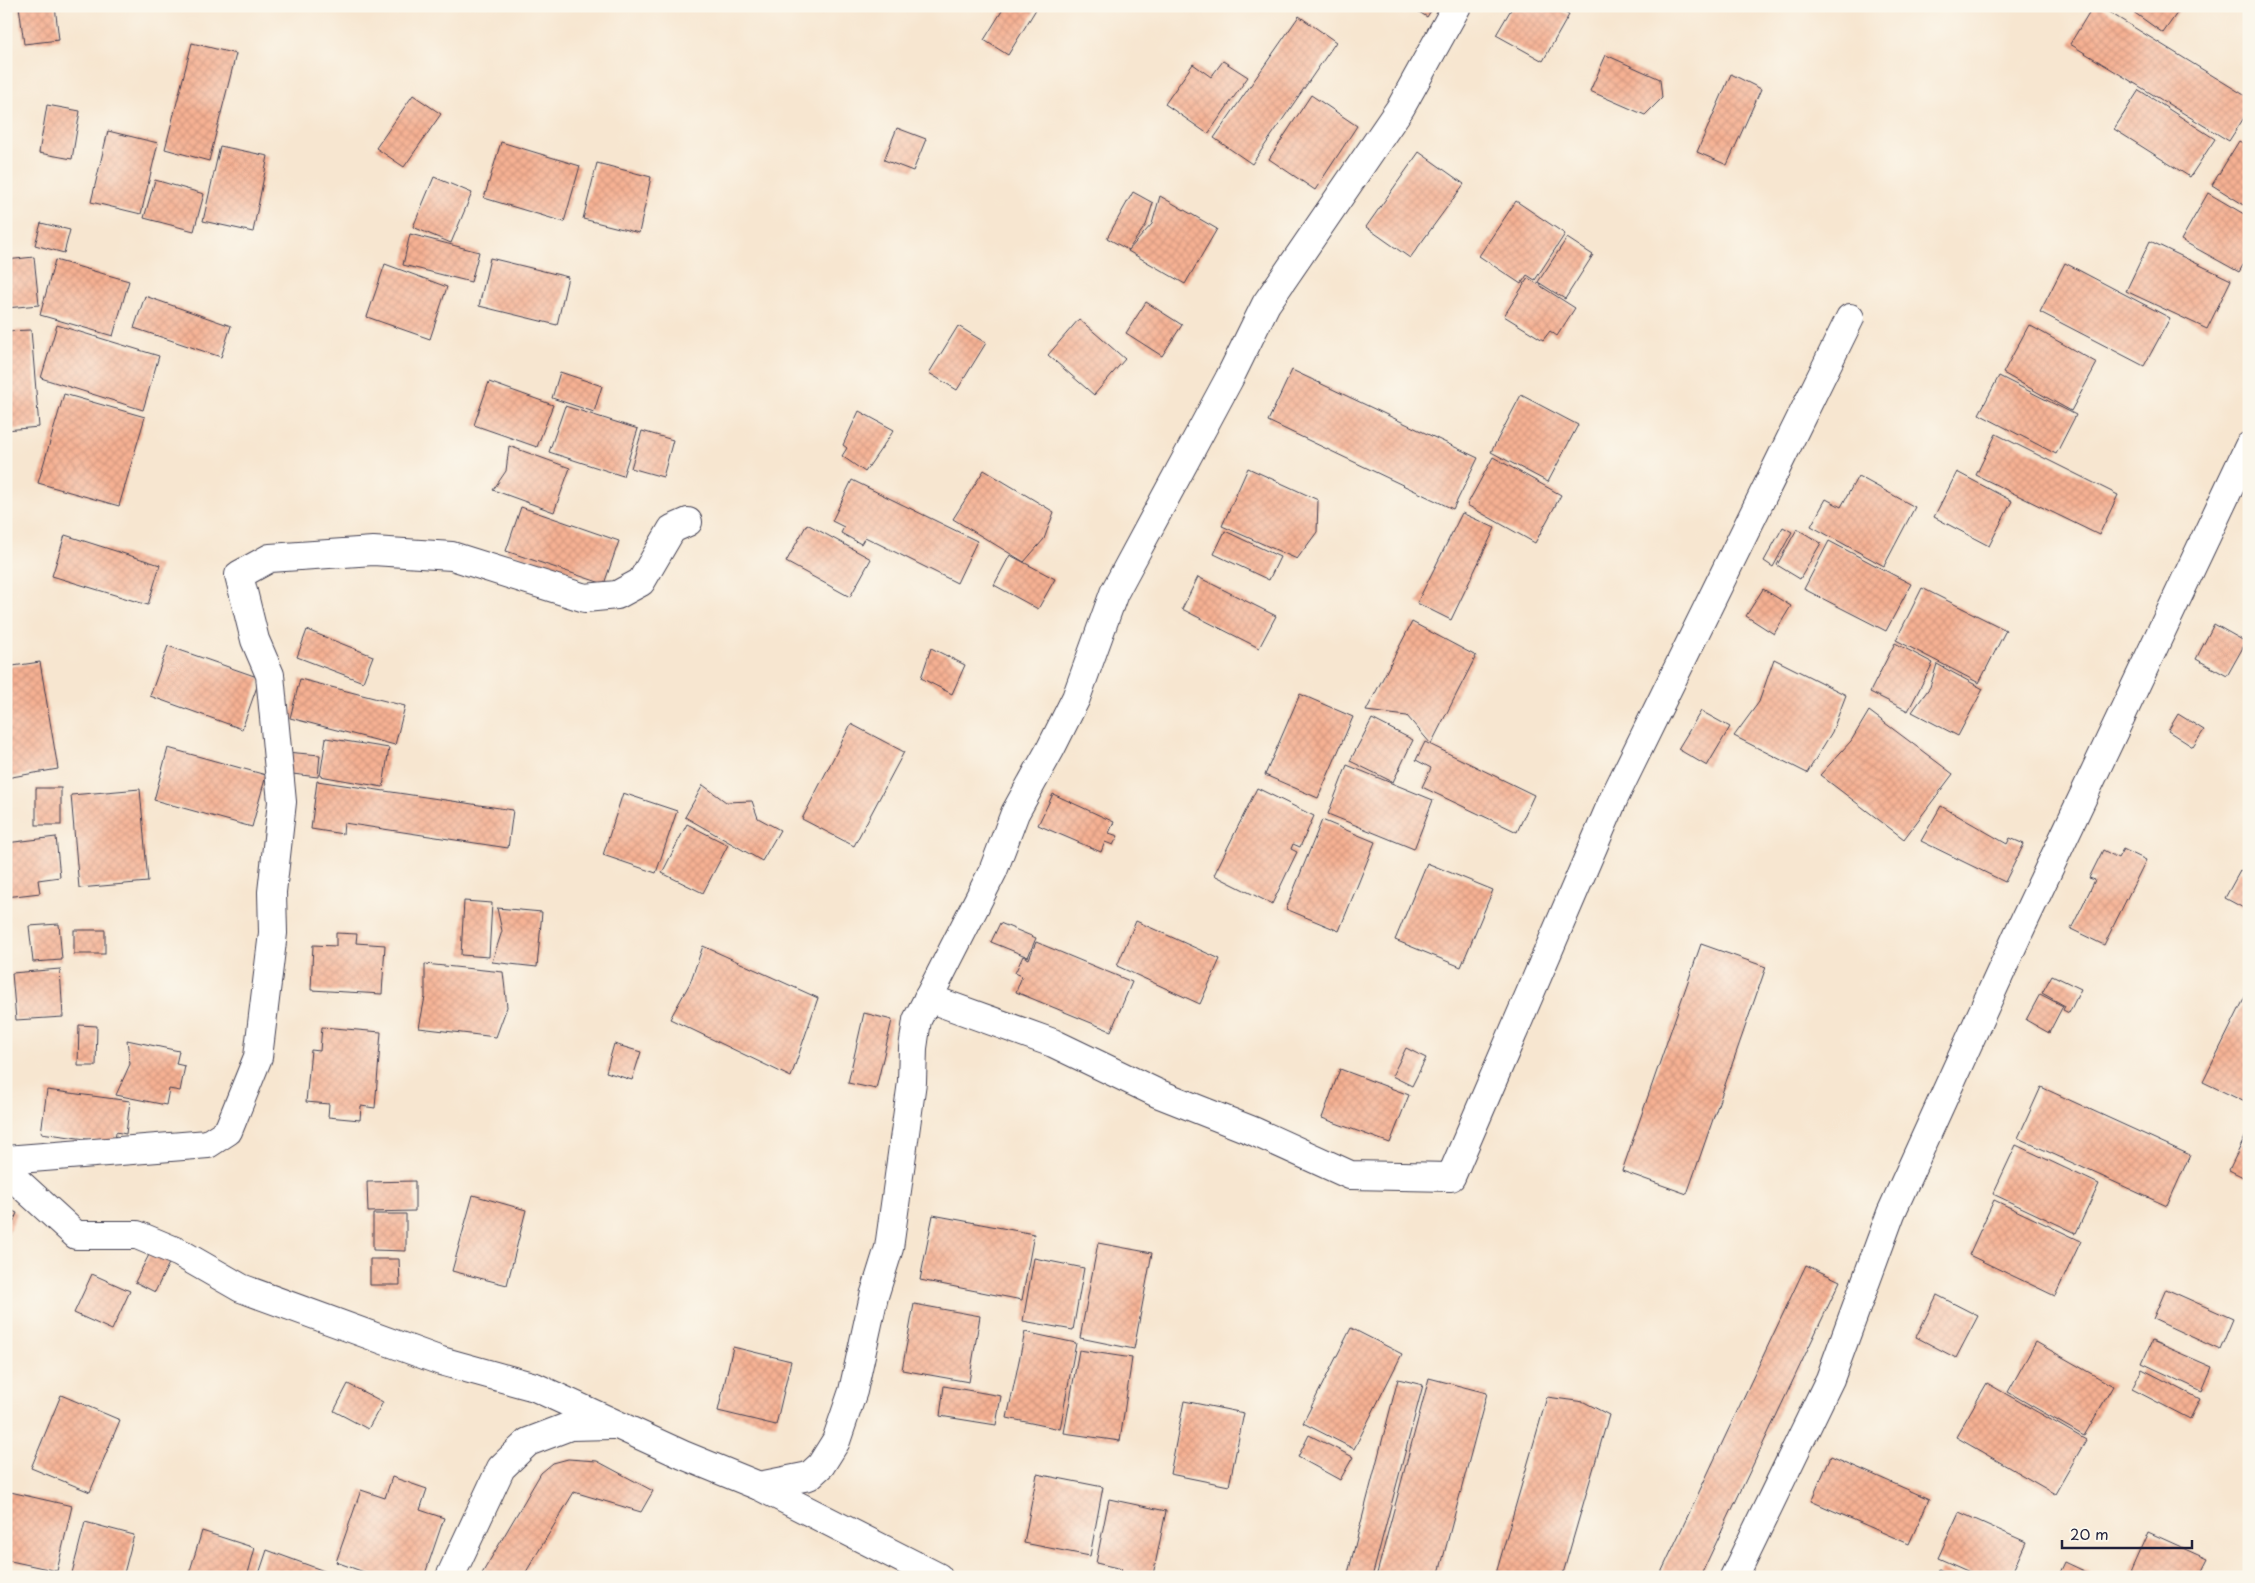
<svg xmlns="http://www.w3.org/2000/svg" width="2255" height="1583" font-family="'Playpen Sans',sans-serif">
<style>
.building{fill:url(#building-cross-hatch)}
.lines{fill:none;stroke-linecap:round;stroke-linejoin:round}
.minor-casing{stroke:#423f51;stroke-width:30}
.minor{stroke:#fff;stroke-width:28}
</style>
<defs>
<pattern id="building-cross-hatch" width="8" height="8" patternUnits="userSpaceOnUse" patternTransform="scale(1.25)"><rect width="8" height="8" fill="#f6b193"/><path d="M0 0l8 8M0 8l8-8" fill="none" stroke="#d39880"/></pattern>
</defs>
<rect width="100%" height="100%" fill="#fbf7ec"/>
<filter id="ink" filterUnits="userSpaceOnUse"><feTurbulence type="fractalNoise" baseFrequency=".02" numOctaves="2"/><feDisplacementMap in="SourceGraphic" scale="10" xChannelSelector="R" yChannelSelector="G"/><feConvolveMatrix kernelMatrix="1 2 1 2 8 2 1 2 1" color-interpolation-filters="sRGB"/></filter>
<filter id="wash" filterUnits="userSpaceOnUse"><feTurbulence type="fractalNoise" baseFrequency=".0096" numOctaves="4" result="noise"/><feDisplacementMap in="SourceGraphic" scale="20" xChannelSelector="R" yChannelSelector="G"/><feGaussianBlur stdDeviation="1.12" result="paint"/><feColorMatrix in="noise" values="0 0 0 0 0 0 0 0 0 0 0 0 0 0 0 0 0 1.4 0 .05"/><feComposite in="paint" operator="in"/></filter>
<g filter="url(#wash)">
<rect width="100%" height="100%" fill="#f7e6d0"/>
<g id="blocks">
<g class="building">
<polygon points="19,6 55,6 59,40 24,44"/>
<polygon points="1005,6 1038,6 1008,55 984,40"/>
<polygon points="1410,6 1434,6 1427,17"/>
<polygon points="1513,6 1553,6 1569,15 1543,61 1496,35"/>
<polygon points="2093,6 2099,6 2249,98 2249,110 2229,141 2070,44"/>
<polygon points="2136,6 2182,6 2163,33 2132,11"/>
<polygon points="1299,16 1336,42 1252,164 1214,138"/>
<polygon points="192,43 236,54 209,161 165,149"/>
<polygon points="1606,55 1660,79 1662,98 1645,115 1590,91"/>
<polygon points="1223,61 1248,77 1208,134 1165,104 1193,64 1211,77"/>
<polygon points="1731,74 1761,89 1727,165 1697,152"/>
<polygon points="2139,90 2215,139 2190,177 2114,129"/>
<polygon points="413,95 441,114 404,167 376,148"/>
<polygon points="1311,95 1357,126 1315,190 1269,159"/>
<polygon points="47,105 80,111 72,159 39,153"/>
<polygon points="897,128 926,139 913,171 884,160"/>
<polygon points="108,131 158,143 141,214 91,202"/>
<polygon points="2239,141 2249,147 2249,208 2212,185"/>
<polygon points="501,142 580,166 564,222 484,198"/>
<polygon points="220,146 268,156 253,232 203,221"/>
<polygon points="1419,152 1464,184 1410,258 1366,227"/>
<polygon points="597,163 651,177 639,233 583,219"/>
<polygon points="434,177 472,193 451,243 413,227"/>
<polygon points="155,180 204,194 194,231 144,218"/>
<polygon points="1133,192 1153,203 1146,225 1128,250 1107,238"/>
<polygon points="2208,193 2249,217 2249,255 2239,272 2181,240"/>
<polygon points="1160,196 1217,229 1185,284 1128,251 1152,224"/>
<polygon points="1516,201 1565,234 1535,280 1527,275 1521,284 1479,256"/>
<polygon points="41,223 70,230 64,253 35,245"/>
<polygon points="410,234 479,252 471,282 403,265"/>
<polygon points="1567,238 1593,255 1565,299 1538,282"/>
<polygon points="2150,241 2231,280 2207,329 2126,291"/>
<polygon points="34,257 39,305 6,308 6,260"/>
<polygon points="490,258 568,277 557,325 479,306"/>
<polygon points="55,260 129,281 113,336 40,315"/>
<polygon points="2065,263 2170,318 2144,366 2040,312"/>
<polygon points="385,264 447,287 430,339 367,317"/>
<polygon points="1528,278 1575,308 1557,336 1550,331 1543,340 1504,316"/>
<polygon points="145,296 231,326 221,357 134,328"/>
<polygon points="1146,302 1182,325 1162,356 1126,333"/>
<polygon points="1079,319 1125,359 1094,395 1048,355"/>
<polygon points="57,325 159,356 143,410 41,378"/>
<polygon points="2029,325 2097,363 2071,411 2003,373"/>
<polygon points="958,326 986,343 957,390 929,373"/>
<polygon points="31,330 39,427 6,430 6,331"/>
<polygon points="1292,370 1478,458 1453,509 1268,421"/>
<polygon points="560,372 602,386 594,412 552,398"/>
<polygon points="1999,376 2076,415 2056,454 1979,414"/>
<polygon points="489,382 553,405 537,447 474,425"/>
<polygon points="64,394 145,417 119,506 38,483"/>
<polygon points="1521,395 1578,425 1548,482 1491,452"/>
<polygon points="565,406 638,429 623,476 549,452"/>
<polygon points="859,411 894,430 865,472 842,456 847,448 843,445"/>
<polygon points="642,431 673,440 663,477 631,468"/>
<polygon points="1996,434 2118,495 2099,535 1976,475"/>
<polygon points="509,446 570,468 554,512 493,490 506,471"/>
<polygon points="1493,457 1561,495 1535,543 1467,505"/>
<polygon points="1248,468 1318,500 1317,532 1297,559 1222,526"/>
<polygon points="984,470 1054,512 1044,539 1024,562 953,519"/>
<polygon points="1957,472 2012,501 1989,546 1934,517"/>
<polygon points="1858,476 1915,507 1884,566 1811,526 1826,499 1841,507"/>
<polygon points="852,480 977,541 957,583 865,537 861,544 841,533 844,527 832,521"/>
<polygon points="521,507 619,541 604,584 506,551"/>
<polygon points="1462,513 1495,528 1451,620 1417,603"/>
<polygon points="807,524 871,559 850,597 786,562"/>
<polygon points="1783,527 1792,532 1773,567 1764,561"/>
<polygon points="1797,529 1821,543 1800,579 1777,565"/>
<polygon points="1225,531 1280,557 1269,580 1214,554"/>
<polygon points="65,535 160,565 148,605 52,576"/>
<polygon points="1829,541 1911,584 1886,631 1804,589"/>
<polygon points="1010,555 1055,579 1038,609 994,585"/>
<polygon points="1198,577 1276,616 1259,648 1182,609"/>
<polygon points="1922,588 2006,630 1979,683 1896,640"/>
<polygon points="1763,589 1791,606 1774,634 1746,616"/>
<polygon points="1412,622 1476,656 1431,744 1407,716 1366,711"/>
<polygon points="2214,624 2246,642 2227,676 2196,659"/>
<polygon points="307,630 373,656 363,682 297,657"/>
<polygon points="1895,643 1933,663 1908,711 1870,692"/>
<polygon points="168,646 260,678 242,729 150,696"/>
<polygon points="931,648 965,665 952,694 921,678"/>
<polygon points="1774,659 1846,695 1832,732 1807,773 1734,736 1759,702"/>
<polygon points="40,662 58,769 6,778 6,667"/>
<polygon points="1937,664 1983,689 1958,736 1912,712 1930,687"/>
<polygon points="300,679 405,706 395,745 290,718"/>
<polygon points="1300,694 1353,717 1318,798 1265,775"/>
<polygon points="1701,711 1730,727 1707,766 1678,749"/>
<polygon points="1869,711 1953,774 1904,839 1820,775 1851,741"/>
<polygon points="2178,714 2204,730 2193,747 2168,731"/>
<polygon points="1372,719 1413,740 1393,782 1350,761"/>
<polygon points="851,724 904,752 854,846 802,819"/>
<polygon points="326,738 389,748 383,787 320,776"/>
<polygon points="1425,742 1534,795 1517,832 1422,787 1431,768 1416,760"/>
<polygon points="168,748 266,775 252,827 154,800"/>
<polygon points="286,752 320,755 318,777 284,773"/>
<polygon points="1347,765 1433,800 1414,849 1328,814"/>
<polygon points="317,781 513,810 508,848 344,823 343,834 311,829"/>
<polygon points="703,785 726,802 752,801 758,818 780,830 762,861 685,817"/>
<rect x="36" y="788" width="25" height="37"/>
<polygon points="1257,788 1314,816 1300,847 1293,844 1291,849 1297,852 1272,904 1214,875"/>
<polygon points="140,789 148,882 79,888 71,795"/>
<polygon points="623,793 677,811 656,873 603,855"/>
<polygon points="1053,794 1114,822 1109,833 1118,836 1113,845 1105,842 1101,852 1038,825"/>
<polygon points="1941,806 2007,844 2010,838 2024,844 2005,882 1921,841"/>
<polygon points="1322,820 1375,842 1339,931 1286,909"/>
<polygon points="687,824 728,845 703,893 662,873"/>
<polygon points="56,837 60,877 38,880 40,893 6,897 6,843"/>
<polygon points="2123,849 2146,860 2104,945 2071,929 2095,880 2089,878 2103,850 2118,858"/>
<polygon points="1427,863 1493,890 1461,967 1395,940"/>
<polygon points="2240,871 2249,876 2249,911 2225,898"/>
<polygon points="464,901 492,903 489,957 461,955"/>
<polygon points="497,908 542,912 537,967 492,962 502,931"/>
<polygon points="1136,921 1220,959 1200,1004 1117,966"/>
<polygon points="1000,923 1036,938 1028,957 991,942"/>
<polygon points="59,924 62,960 33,962 29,926"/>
<rect x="74" y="930" width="31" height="24"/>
<polygon points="336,933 357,934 356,943 385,945 382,994 311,990 313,945 336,946"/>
<polygon points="1036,942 1132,982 1111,1031 1016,992 1022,976 1015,973 1023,956 1029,959"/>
<polygon points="1701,944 1766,967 1687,1194 1622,1171"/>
<polygon points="703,946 818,998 791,1077 670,1019 690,983"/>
<polygon points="425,964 503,972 507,1007 496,1037 419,1028 425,997"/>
<polygon points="60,969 63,1017 16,1020 12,973"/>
<polygon points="2052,975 2081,989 2069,1013 2063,1010 2065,1006 2042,993"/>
<polygon points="2249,989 2249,1099 2247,1103 2203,1082"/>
<polygon points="2040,994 2063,1006 2049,1033 2026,1020"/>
<polygon points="864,1013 892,1020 876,1089 848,1083"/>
<polygon points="79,1025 97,1026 96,1066 78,1066"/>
<polygon points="322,1027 381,1032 375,1108 361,1106 360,1120 328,1117 329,1104 306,1102 311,1050 320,1051"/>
<polygon points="127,1040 179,1051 176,1064 185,1066 180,1091 169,1089 166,1105 116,1095 130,1064"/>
<polygon points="614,1044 641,1052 632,1080 606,1072"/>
<polygon points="1406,1048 1426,1058 1412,1086 1392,1076"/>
<polygon points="1340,1069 1409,1095 1390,1143 1322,1118"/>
<polygon points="2041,1087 2190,1155 2167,1206 2018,1138"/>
<polygon points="47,1090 130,1101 126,1134 116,1132 115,1143 41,1133"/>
<polygon points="2249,1129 2249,1180 2229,1170"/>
<polygon points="2016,1145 2099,1184 2076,1233 1993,1194"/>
<polygon points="415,1181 415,1211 368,1212 367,1182"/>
<polygon points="473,1195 526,1210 507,1285 452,1271"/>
<polygon points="1994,1200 2081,1241 2055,1296 1969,1255"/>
<polygon points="6,1208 17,1213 6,1239"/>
<polygon points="373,1214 406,1214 406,1251 373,1250"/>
<polygon points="933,1215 1034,1234 1022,1300 920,1280"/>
<polygon points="1098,1243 1152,1253 1134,1349 1080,1338"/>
<polygon points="152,1249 171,1259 155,1292 135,1282"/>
<polygon points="1034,1258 1084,1268 1073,1330 1023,1321"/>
<polygon points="370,1259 399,1259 400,1285 370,1285"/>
<polygon points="1806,1265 1840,1281 1700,1577 1659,1577"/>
<polygon points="92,1274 130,1291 112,1330 74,1313"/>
<polygon points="2166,1289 2233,1319 2220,1350 2153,1319"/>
<polygon points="1937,1295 1978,1316 1956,1358 1916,1337"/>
<polygon points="914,1304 980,1316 969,1382 902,1370"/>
<polygon points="1351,1328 1402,1354 1354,1449 1303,1423"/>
<polygon points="1025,1332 1076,1343 1060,1429 1007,1418"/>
<polygon points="2152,1341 2212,1367 2202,1391 2142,1363"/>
<polygon points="2036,1342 2113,1386 2084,1436 2008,1392"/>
<polygon points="733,1347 791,1361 776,1425 718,1411"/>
<polygon points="1079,1350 1132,1358 1120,1441 1064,1433"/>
<polygon points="2142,1369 2200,1399 2190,1419 2132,1389"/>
<polygon points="1429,1378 1487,1393 1438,1577 1376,1577"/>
<polygon points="1398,1379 1423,1385 1372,1577 1347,1577"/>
<polygon points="1987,1383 2086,1440 2055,1494 1956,1437"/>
<polygon points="348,1384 383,1402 368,1429 334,1411"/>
<polygon points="944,1386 1001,1396 996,1425 940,1416"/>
<polygon points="61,1395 120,1420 90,1492 31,1468"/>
<polygon points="1547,1397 1584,1402 1609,1415 1562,1577 1495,1577"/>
<polygon points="1184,1401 1244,1413 1229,1486 1170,1474"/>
<polygon points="1309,1435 1353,1457 1340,1480 1298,1457"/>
<polygon points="1831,1456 1929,1499 1909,1544 1811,1501"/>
<polygon points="568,1459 597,1461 653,1491 641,1512 574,1492 523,1577 480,1577 541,1473 553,1463"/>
<polygon points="1037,1474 1103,1487 1090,1556 1024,1543"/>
<polygon points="392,1477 427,1489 420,1510 444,1518 424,1577 378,1577 336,1562 361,1490 385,1498"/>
<polygon points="6,1491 72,1506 57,1571 6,1560"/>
<polygon points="1109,1499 1166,1511 1153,1575 1139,1573 1138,1577 1120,1577 1122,1569 1096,1563"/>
<polygon points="1959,1512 2026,1542 2010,1577 1981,1577 1938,1558"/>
<polygon points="85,1522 134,1535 123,1577 71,1577"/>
<polygon points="202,1531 255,1548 247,1577 188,1577"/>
<polygon points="2148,1532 2208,1559 2199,1577 2128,1577"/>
<polygon points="267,1550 327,1572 325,1577 258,1577"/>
<polygon points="2065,1562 2097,1577 2058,1577"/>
<polygon points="1940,1569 1957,1577 1937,1577"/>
</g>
</g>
</g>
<g filter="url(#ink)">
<use href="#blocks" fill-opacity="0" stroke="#423f51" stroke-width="1"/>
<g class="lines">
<g class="minor-casing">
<g id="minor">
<polyline points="928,998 1053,1043 1157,1093 1253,1131 1350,1175 1451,1177 1614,798 1850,318"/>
<polyline points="6,1160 208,1144 228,1131 258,1057 273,933 272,892 282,802 270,675 255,640 239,575 270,558 373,551 452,556 585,598 617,595 641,582 672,529 688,522"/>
<polyline points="6,1171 76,1235 137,1235 180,1253 241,1288 441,1361 535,1387 683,1455 759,1486 938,1577"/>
<polyline points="759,1486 809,1476 821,1465 836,1441 853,1391 874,1296 889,1248 912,1082 913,1048 917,1020 993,871 1015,813 1051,748 1076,698 1114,593 1229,379 1266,304 1401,107 1457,6"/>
<polyline points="450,1577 501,1468 528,1442 570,1426 612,1425"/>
<polyline points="1734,1577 1830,1379 1891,1213 2018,934 2249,446"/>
</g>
</g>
<use href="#minor" class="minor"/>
</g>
</g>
<rect width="2255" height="1583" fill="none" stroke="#fbf7ec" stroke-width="25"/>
<path d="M2062 1540v8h130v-8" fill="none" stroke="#22223b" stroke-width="2.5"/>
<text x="2070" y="1540" font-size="15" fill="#22223b" stroke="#fbf7ec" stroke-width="4" paint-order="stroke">20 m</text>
</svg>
